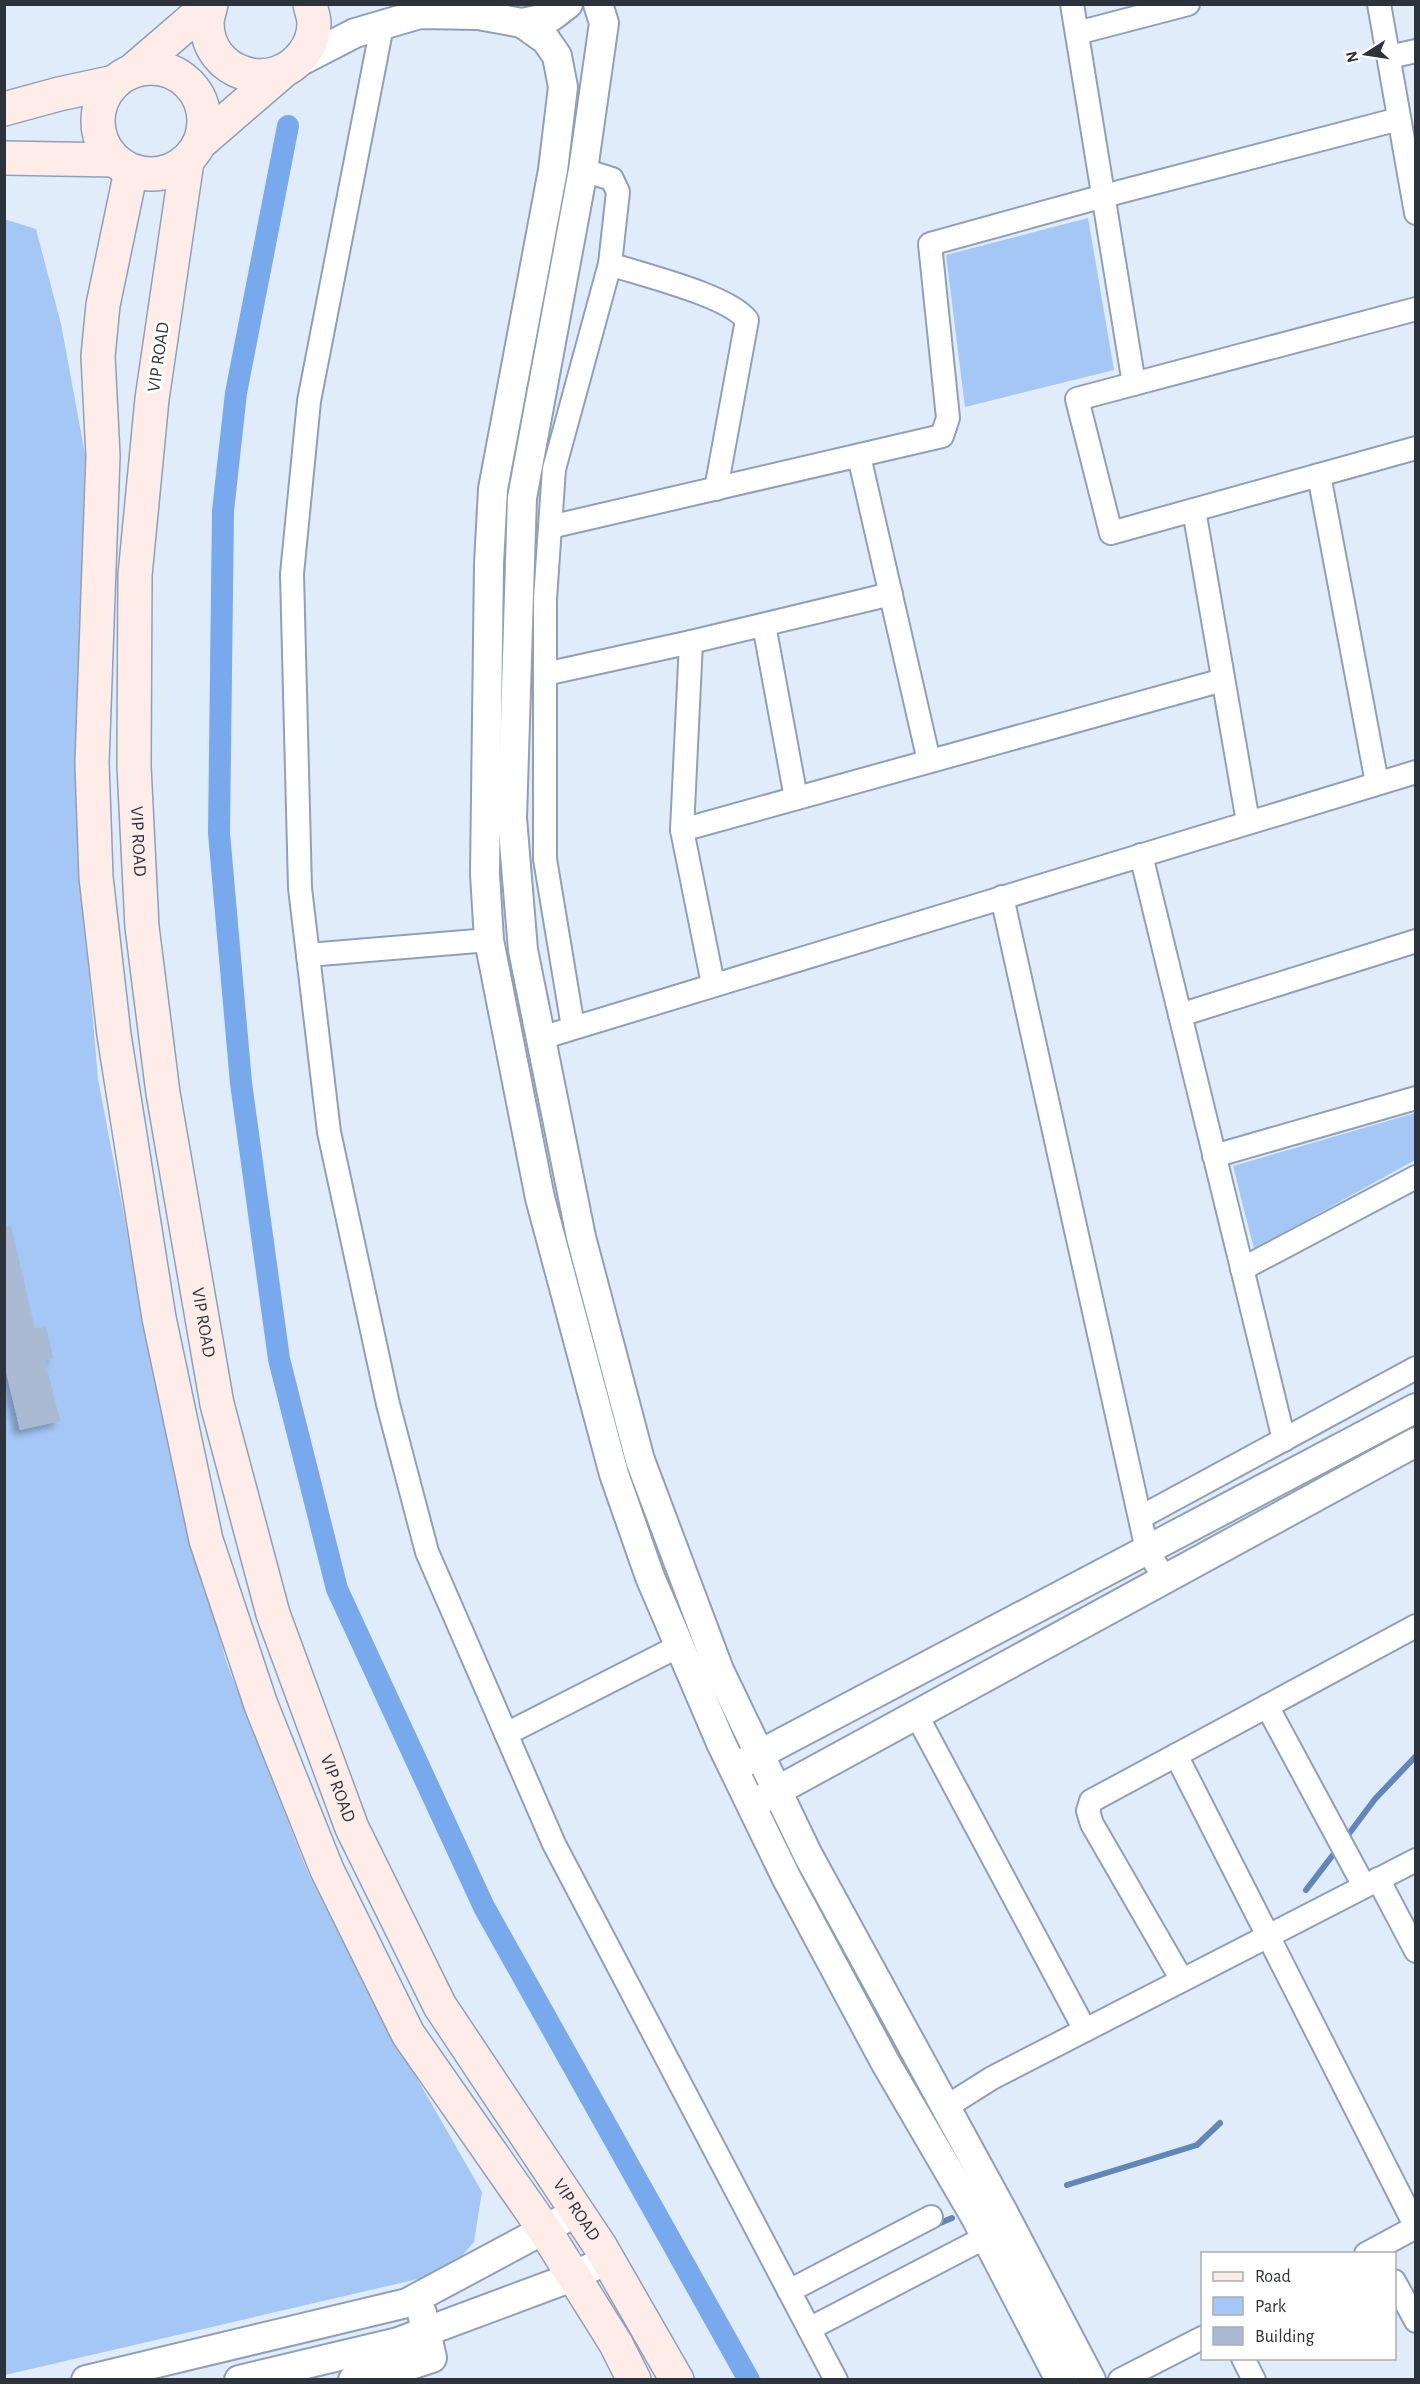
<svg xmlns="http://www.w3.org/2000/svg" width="1420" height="2384" font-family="'Alegreya Sans',sans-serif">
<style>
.green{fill:#a4c7f6}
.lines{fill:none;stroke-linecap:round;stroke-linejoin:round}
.stream{stroke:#6186b8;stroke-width:6}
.canal{stroke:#77a9ec;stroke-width:22}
.building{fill:#a9bad2;filter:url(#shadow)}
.minor-casing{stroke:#8fa0b7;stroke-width:26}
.tertiary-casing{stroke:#8fa0b7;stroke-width:32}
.secondary-casing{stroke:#8fa0b7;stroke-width:36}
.minor{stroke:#fff;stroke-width:22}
.tertiary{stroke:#fff;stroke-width:28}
.secondary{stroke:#fdece8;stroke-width:33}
.labels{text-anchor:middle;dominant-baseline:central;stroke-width:6;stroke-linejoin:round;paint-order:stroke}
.street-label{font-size:18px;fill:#2d333d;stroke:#fff}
</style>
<defs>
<filter id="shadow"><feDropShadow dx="-5.5" dy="5.5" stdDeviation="3" flood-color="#0004"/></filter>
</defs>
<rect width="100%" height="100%" fill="#e1ecfb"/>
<g class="green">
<polygon points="1088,218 1114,370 965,407 946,255"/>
<polygon points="4,219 36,229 61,324 85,454 81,596 81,880 98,1079 163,1420 226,1661 308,1873 379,2012 482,2192 474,2242 448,2272 5,2375"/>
<polygon points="1415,1113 1415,1160 1254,1249 1233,1166"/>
</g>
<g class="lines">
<g class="stream">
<polyline points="1345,1839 1375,1799 1416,1756"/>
<polyline points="1306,1890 1339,1847"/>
<polyline points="1067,2185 1197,2145 1220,2123"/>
<polyline points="933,2226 952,2218"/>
</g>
<polyline class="canal" points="288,126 236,393 223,511 219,833 241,1083 279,1359 337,1589 484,1907 749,2380"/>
</g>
<polygon class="building" points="11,1226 35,1329 46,1326 53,1358 45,1360 60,1421 20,1430 4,1363 4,1227"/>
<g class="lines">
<g class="minor-casing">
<g id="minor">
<polyline points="1072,4 1134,384"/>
<polyline points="1379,4 1416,213"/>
<polyline points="382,26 309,401 292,574 300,888 329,1132 388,1404 427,1552 554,1844 836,2380"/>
<polyline points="1077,33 1188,4"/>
<polyline points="1389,57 1416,51"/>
<path d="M 610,264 C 642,275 728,295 747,320 L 716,489"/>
<polyline points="1416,309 1077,399 1111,533 1416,448"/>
<polyline points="859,456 929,761"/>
<polyline points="1319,475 1377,783"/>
<polyline points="1194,510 1248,822"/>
<polyline points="550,527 942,436 948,418 930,244 1104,196 1399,119"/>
<polyline points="764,625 796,798"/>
<polyline points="691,642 682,830 713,984"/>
<polyline points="545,674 691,642 891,594"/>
<polyline points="682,830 1223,680"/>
<polyline points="1141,855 1284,1440"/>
<polyline points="1002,897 1147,1550 1165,1579"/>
<polyline points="308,955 489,940"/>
<polyline points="1180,1015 1416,941"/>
<polyline points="573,1027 545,859 545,599 554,469 610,264 618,192 612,179 583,170"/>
<polyline points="541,1038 1416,772"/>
<polyline points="1214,1156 1416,1098"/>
<polyline points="1242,1269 1416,1177"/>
<polyline points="1141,1517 1416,1368"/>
<polyline points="1267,1706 1364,1886"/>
<polyline points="916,1714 1085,2030"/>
<polyline points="506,1734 679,1646"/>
<polyline points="1176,1755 1416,2227"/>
<polyline points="1378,1879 1416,1951"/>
<polyline points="1182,1980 1092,1824 1088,1811 1091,1801 1416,1626"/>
<polyline points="946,2107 992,2078 1416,1860"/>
<polyline points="1366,2254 1416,2227"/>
<polyline points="1394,2281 1416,2321"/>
<polyline points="789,2291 931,2217"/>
<polyline points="809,2329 986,2237"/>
<polyline points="1243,2358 1254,2380"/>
<polyline points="1120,2380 1202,2338"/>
</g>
</g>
<g class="tertiary-casing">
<g id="tertiary">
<polyline points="598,4 604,23 583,170 522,498 512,818 523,950 581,1237 640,1460 719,1670 808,1855 1003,2212 1091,2380"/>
<polyline points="522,23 546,40 557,56 563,87 553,170 493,489 489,564 485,874 489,940 540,1198 614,1474 650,1577 721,1743 787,1879 885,2062 976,2218 1060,2380"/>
<polyline points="297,63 355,33 420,14 478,15 522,23 551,17 568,4"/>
<polyline points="743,1763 1416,1408"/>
<polyline points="762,1799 1416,1442"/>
<polyline points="86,2380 407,2303 577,2212"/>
<polyline points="239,2380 398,2342 559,2282 608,2260"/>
<polyline points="353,2380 395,2370 432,2358 422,2313"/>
</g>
</g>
<g class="secondary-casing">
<g id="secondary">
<path d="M 211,4 C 210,10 207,17 207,23 C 207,75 274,95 304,53 C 310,45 314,34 314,23 C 314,17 311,10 310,4"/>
<circle cx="151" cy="121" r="53"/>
<polyline points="131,72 210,4"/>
<polyline points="4,109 59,94 115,82"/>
<polyline points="201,142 281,73"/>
<polyline points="4,158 115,160"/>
<path id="s1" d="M 187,161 L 152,399 L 135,575 L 134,766 L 142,927 L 163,1093 L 217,1404 L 273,1614 L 352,1828 L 440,2006 L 600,2246 L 677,2380"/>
<polyline points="131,171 103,305 98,356 103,456 92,763 96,877 114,1035 159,1318 206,1540 261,1705 327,1870 408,2034 544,2229 616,2344 634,2380"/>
</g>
</g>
<use href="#minor" class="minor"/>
<use href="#tertiary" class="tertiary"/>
<use href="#secondary" class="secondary"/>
</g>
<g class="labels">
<g class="street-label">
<text transform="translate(159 357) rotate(-82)">VIP ROAD</text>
<text stroke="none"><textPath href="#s1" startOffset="684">VIP ROAD</textPath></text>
<text stroke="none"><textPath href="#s1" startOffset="1170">VIP ROAD</textPath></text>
<text stroke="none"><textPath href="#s1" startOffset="1656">VIP ROAD</textPath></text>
<text stroke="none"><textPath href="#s1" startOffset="2142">VIP ROAD</textPath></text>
</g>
</g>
<rect width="1420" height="2384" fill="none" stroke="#2d333d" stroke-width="12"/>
<rect x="1201" y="2252" width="195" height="108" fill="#ffffff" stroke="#abadb1" stroke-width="1.5"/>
<rect x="1213" y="2272" width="30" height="9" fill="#fdece8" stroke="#abadb1" stroke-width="1.5"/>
<text x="1255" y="2282" font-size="18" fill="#2d333d">Road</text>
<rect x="1213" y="2297" width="30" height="18" fill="#a4c7f6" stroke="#abadb1" stroke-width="1.5"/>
<text x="1255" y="2312" font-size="18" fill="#2d333d">Park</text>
<rect x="1213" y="2327" width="30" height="18" fill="#a9bad2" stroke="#abadb1" stroke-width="1.5"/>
<text x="1255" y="2342" font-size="18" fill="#2d333d">Building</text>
<g transform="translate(1366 54) rotate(258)" stroke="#ffffff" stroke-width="4.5" paint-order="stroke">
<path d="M0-4.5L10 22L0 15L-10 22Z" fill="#2d333d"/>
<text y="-9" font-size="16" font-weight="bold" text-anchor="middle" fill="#2d333d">N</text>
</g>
</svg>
